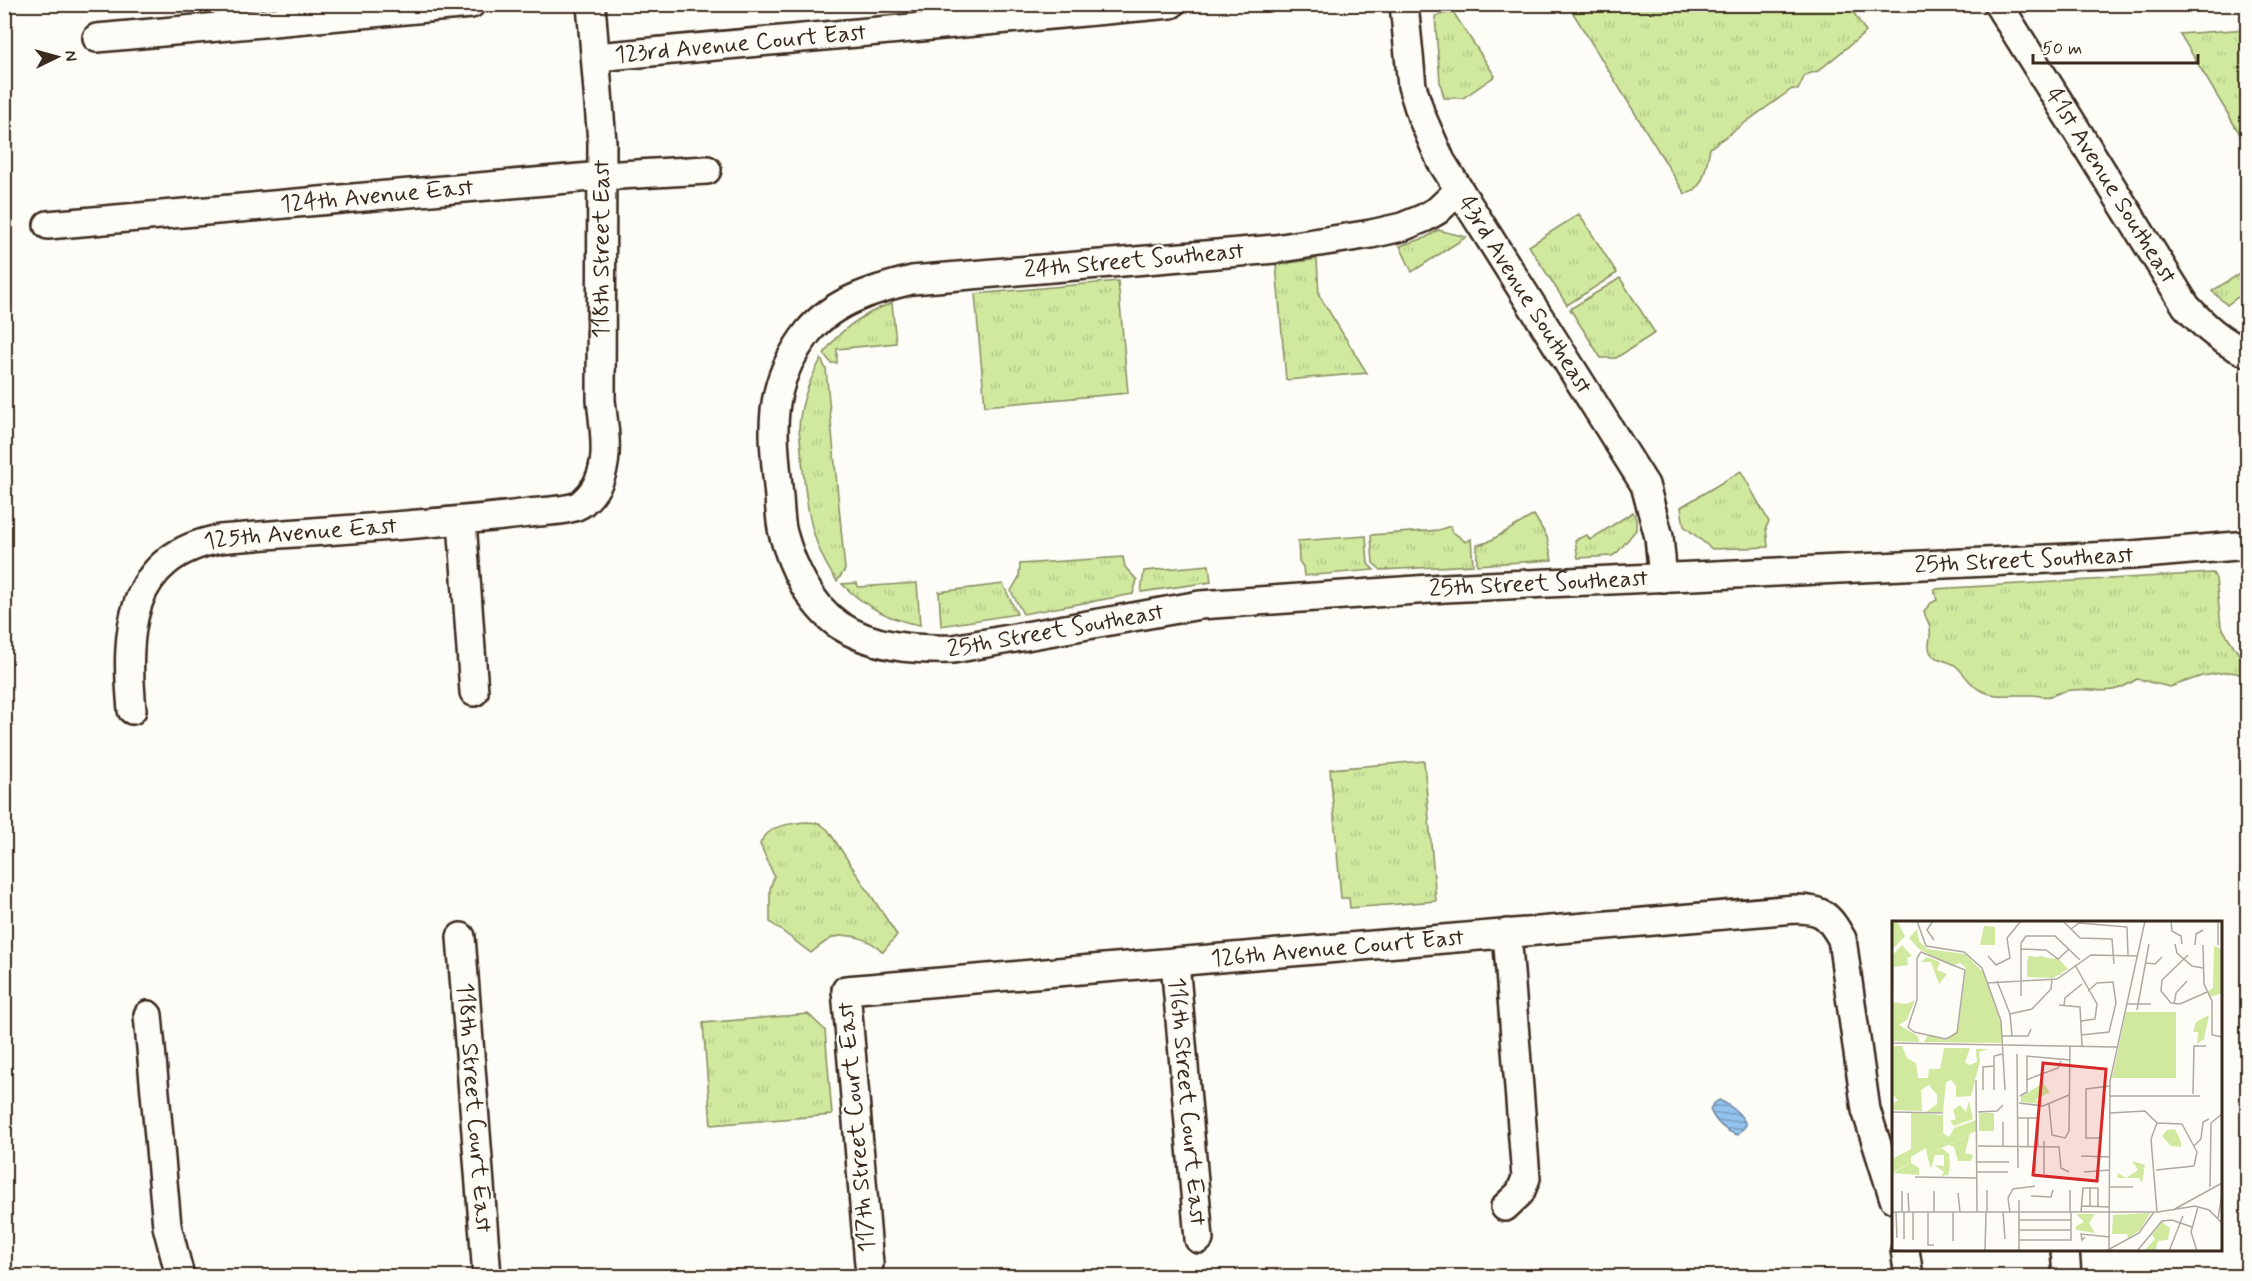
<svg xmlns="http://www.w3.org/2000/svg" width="2252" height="1281" font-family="Mynerve,sans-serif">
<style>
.grass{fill:url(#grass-tufts);stroke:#868a5e;stroke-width:1.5}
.water{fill:url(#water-rules);stroke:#6f859b;stroke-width:1.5}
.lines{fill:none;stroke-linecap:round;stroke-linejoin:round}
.minor-casing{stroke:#3b2a1e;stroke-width:32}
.minor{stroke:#fdfcf7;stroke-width:27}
.labels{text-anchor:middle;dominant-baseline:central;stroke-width:5;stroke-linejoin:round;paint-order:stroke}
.street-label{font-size:24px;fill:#3b2a1e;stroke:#fdfcf7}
.inset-road{fill:none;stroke:#afa8a0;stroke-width:1.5}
.view{fill:#d62828;fill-opacity:0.15;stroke:#d62828;stroke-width:3}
.inset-edge{fill:none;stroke:#3b2a1e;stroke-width:3}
</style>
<defs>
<pattern id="grass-tufts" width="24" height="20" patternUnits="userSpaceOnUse" patternTransform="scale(1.5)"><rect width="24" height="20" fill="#d0e99f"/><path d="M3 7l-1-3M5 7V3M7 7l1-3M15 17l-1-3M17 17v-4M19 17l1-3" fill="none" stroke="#b4c888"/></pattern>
<pattern id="water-rules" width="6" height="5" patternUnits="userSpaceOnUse" patternTransform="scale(1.5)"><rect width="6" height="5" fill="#92c2ee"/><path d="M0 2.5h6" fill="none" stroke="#789ec0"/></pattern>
</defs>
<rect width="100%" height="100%" fill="#fdfcf7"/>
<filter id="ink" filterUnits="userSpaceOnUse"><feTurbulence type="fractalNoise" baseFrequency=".0167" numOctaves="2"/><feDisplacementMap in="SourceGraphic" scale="12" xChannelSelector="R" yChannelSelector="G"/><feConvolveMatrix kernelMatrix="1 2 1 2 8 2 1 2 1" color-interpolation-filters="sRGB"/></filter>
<g filter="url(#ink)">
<g class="grass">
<path d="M 1568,5 L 1849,5 L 1866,32 L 1818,71 L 1805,75 L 1798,90 L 1792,89 L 1710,148 C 1706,164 1705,191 1685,194 Z"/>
<polygon points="1453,12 1495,76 1463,98 1444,98 1440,82 1435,16"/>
<polygon points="2247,29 2248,29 2247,146 2180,34"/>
<polygon points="1579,214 1617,273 1567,305 1529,246"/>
<polygon points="1438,230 1466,237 1412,272 1400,246 1425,238"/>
<polygon points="1317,259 1319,295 1367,373 1286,380 1276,265"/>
<polygon points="2247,269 2247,296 2238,297 2227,305 2212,291"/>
<polygon points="1620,278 1655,333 1616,358 1601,358 1570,309"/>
<polygon points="1118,281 1128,393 985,406 975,294"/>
<path d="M 892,303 L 896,343 L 837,349 L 837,363 L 831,363 L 824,354 C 839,329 865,313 892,303 Z"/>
<path d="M 821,359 L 826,369 L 845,570 L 837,581 C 804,537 805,481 799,429 C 800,403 809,381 821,359 Z"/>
<polygon points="1741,471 1769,522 1766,527 1768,547 1712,549 1684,526 1681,507"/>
<polygon points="1633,512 1636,520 1636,530 1617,553 1612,556 1578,558 1575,540 1587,535 1590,540"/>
<polygon points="1534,515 1547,537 1552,560 1477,565 1477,545 1488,542"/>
<path d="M 1450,526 L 1452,532 C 1458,534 1460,539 1466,542 L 1471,539 L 1473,565 L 1381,570 L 1373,563 L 1371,535 L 1439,530 Z"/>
<polygon points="1366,536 1368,564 1374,570 1304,576 1303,567 1299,561 1298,541"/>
<polygon points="1123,557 1125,567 1137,580 1133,594 1023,614 1011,591 1019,577 1020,564"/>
<polygon points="1209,565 1211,582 1141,592 1144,571"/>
<path d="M 2213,573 L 2216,579 L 2221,626 L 2247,667 L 2247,679 L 2237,673 L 2228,672 L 2202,676 L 2170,687 L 2137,679 C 2106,699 2102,687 2072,690 C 2064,690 2058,694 2050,696 C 2044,698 2038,695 2032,695 C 2015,694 1994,699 1978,689 C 1969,683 1964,673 1956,666 C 1950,661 1942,661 1935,657 C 1924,650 1932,638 1930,628 C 1929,621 1925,618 1924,611 L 1931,603 L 1937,600 L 1934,589 Z"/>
<path d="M 857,583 L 858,587 L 917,583 L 920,625 C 889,620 864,606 842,584 Z"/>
<polygon points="1003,584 1017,614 941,626 939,592"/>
<polygon points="1424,761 1436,901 1350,908 1349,898 1341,898 1330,769"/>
<path d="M 806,822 L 819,823 L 828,830 L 897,935 L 883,952 C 871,940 851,932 835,937 C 826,940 818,947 811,953 L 770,922 L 770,889 L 774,876 L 760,844 C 768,825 788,824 806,822 Z"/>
<polygon points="808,1014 825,1030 832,1115 711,1125 703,1023"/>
</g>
<path class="water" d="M 1719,1100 C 1729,1104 1742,1114 1746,1125 L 1738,1135 C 1726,1132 1714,1121 1710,1109 L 1713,1104 Z"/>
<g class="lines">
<g class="minor-casing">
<g id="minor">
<path id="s1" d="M 1404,4 L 1412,86 L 1421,115 L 1441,161 L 1645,485 L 1659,537 L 1663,578"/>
<path id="s2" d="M 1998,4 L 2186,306 C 2205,327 2222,342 2248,353"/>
<polyline points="97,38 471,4"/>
<path id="s3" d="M 597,57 L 1171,4"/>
<path id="s4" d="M 1459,190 L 1438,210 L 1424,218 L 1402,227 L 1371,234 L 1275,249 L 912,280 C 875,289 833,301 808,332 C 794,350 783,371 778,393 C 770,426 776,463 779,497 C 780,509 780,522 783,533 C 792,566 810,605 839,625 C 872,647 914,650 953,649 L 1200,605 L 1445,588 L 2132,555 L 2248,545"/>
<path id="s5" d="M 48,225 L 602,176 L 707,170"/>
<polyline points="462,521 474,692"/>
<path id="s6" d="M 132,710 C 125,633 127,556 220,539 C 323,530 427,526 529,513 C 543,511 573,511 582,503 C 614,476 605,437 601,400 L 602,142 L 591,4"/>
<path id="s7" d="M 461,937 L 487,1276"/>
<path id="s8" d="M 1175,962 L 1199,1239"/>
<polyline points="148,1015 167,1226 180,1276"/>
<polyline points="1505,1207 1520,1193 1526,1178 1507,933"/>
<polyline points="1905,1250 1909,1276"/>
<polyline points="2065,1250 2067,1276"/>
<path id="s9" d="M 869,1264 L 846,990 L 1795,909 C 1823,909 1828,915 1842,939 L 1866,1110 L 1894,1199"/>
</g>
</g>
<use href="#minor" class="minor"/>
</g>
</g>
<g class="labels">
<g class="street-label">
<text stroke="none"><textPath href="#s3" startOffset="144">123rd Avenue Court East</textPath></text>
<text stroke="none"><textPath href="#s2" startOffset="214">41st Avenue Southeast</textPath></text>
<text stroke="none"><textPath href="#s5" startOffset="330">124th Avenue East</textPath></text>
<text stroke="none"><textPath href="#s6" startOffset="843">118th Street East</textPath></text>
<text transform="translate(1134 261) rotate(-5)">24th Street Southeast</text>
<text stroke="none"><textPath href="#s1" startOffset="321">43rd Avenue Southeast</textPath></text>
<text stroke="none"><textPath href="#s6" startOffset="298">125th Avenue East</textPath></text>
<text stroke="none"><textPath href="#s4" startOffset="2194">25th Street Southeast</textPath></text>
<text stroke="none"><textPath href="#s4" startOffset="1708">25th Street Southeast</textPath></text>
<text stroke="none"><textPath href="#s4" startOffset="1222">25th Street Southeast</textPath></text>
<text stroke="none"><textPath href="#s9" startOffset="768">126th Avenue Court East</textPath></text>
<text stroke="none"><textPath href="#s8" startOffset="140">116th Street Court East</textPath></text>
<text stroke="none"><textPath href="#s7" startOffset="171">118th Street Court East</textPath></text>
<text transform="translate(857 1127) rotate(-95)">117th Street Court East</text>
</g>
</g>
<g transform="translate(1892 921)">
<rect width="330" height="330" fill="#fdfcf7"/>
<path d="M 92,5 L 103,6 L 103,24 L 88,24 ZM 136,35 L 167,38 L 176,48 L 161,57 L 135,56 ZM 234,91 L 284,91 L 284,157 L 220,157 ZM 151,162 L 158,171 L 143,179 L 152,183 L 129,181 L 129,176 ZM 87,192 L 102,192 L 102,210 L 87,210 ZM 84,199 L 84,210 L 35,234 L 34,227 L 19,236 L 19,242 L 0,251 L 0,238 L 51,212 L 57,216 L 62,207 ZM 283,208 L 289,221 L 289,226 L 279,225 L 270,215 L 275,209 Z" fill="#d0e99f"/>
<path d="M 0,0 L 5,0 L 13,15 L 0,29 ZM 25,8 L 27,20 L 35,28 L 73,33 L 91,51 L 109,102 L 109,122 L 32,121 L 36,114 L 55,119 L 66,108 L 74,47 L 68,42 L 59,45 L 27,28 L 17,17 ZM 10,24 L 20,35 L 15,37 L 16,44 L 2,46 L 1,81 L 14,83 L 23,79 L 15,99 L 7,104 L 26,115 L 27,121 L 0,120 L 0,35 ZM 322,25 L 330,28 L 330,72 L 319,76 L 316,70 L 321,67 ZM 149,35 L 168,42 L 170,53 L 156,56 L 151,48 L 143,47 L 135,54 L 135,39 ZM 35,36 L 48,41 L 45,49 L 55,53 L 47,63 L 39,41 L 29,41 ZM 234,93 L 276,94 L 279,98 L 228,123 ZM 317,94 L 312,118 L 305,123 L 306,111 L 301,111 L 304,101 ZM 284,112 L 284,157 L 220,157 L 224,140 L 242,131 L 255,135 L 263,122 ZM 0,125 L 10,125 L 15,137 L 24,142 L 26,157 L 36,157 L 37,148 L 48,148 L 52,127 L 78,127 L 73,141 L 77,144 L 85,141 L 84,128 L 96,128 L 87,131 L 88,140 L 79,175 L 64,176 L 64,165 L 59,159 L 54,161 L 51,191 L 34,191 L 45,183 L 45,174 L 37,164 L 29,169 L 30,190 L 0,189 L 0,183 L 6,179 L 0,173 ZM 77,180 L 81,198 L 62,205 L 58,200 L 64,198 L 61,189 L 68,184 L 74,191 ZM 19,192 L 51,194 L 51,212 L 19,229 ZM 78,213 L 73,232 L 81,234 L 79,240 L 66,240 L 62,226 L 56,224 ZM 50,227 L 57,233 L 58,247 L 56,254 L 49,255 L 52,251 L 42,244 L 52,245 L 52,234 L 43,234 L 39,248 L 35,234 ZM 240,240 L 253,244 L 250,262 L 247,257 L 225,257 L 226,252 L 234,257 L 246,249 ZM 19,242 L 27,247 L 27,254 L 0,252 ZM 258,292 L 248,309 L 236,317 L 235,313 L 220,313 L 221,294 ZM 184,293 L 203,293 L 197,302 L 203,312 L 184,309 L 184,305 L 192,301 ZM 270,301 L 278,307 L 276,319 L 266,320 L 263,330 L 252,330 L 263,318 L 260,314 Z" fill="#d0e99f"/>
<path d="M 268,108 L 265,119 L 253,128 L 245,115 Z" fill="#d0e99f"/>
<path class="inset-road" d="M 25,0 L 34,25 L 72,31 L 90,47 L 109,100 L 113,169M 41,0 L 35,9 L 42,19M 171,0 L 188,17 L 220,18 L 222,43M 279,0 L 280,10 L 289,15 L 290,23M 326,1 L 326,24M 235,6 L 236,34M 179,8 L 187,2 L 235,6M 283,23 L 285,32 L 300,45 L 311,47M 303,24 L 304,13 L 311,9M 311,24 L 312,63 L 320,80 L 320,114 L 330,116M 129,28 L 154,29 L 166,38 L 177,28M 29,31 L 73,49 L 65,112 L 54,118 L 22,111 L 16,106 L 25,79 L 25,37 ZM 296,34 L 270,59 L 269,70 L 279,82 L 288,83 L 315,71M 96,35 L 104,44 L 118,37M 118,37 L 115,17 L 129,0M 254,42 L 263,43 L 270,36M 183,44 L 205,83 L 203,98 L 189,100M 105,60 L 118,93 L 120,115M 95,62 L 165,58 L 199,34 L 246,35M 129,75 L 129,22 L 134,15 L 163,15 L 188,39M 235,83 L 259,83M 282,83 L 284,72 L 295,60M 167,84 L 188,86 L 190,125M 172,84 L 173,77 L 190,63M 245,89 L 257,23M 118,93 L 140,88 L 159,68 L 160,58M 189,114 L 217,111 L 224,82 L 221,61 L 205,62 L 196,70M 110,115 L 136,115 L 139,108M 0,122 L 225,126M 125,133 L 126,247M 84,159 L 85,291M 134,159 L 166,147 L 169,140M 91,169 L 91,146 L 102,145M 102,169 L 102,135 L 110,133M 301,173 L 302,125 L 314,125M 128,175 L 135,171 L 135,135 L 178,139M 218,175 L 308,175M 127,182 L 151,185 L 177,174M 157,183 L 160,214 L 173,217 L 177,210 L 178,125M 0,191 L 51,192M 86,191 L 105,190 L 111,184M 146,192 L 146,225M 218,192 L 253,190 L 265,202M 125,197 L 146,197M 136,197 L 136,225M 111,201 L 111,225M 265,202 L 290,203M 290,203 L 305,231 L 302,245M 207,217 L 194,217 L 194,168 L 218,165M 86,225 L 167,226 L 169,247 L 177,251M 143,225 L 143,250M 302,225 L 309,218 L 311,201 L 317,198M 189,235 L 218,236M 85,241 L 117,241M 264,249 L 302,245M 85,251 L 116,251M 192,251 L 218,249M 152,253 L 152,220M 23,256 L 85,257M 218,266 L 241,266M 318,266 L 319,202 L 330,193M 95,269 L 95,291M 178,269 L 178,291M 10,270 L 10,291M 42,270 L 42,291M 16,272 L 17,291M 66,272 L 68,291M 139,275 L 159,276 L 161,269M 189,285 L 218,286M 198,285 L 198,266M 281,289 L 330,262M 0,291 L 218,291M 4,291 L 5,317M 12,291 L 12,318M 21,291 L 21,319M 36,291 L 36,324 L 42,324M 111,291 L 113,318M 189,291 L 191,267 L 206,267 L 206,285M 218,291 L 266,291 L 303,285 L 317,289 L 330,302M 265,291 L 259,218 L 265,202M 118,292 L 116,277 L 121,268 L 143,265M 326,297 L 330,273M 127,299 L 179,299M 127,309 L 179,309M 193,316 L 190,319 L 189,313 L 218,316M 127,319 L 179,319 L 179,291M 61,320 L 61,291M 217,328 L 218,160 L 253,0M 0,329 L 18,330M 93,330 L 94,291M 127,330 L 127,279M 214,330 L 247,312 L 262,291M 245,330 L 270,300 L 280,299 L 300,306M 277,330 L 291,295M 305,330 L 299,311 L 306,286"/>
<path class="view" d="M 151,142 L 214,148 L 205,260 L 141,254 Z"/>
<rect width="330" height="330" class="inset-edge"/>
</g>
<rect width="2252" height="1281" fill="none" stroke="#fdfcf7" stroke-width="24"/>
<rect x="12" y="12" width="2228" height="1257" fill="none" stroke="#3b2a1e" stroke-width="2" filter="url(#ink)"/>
<g transform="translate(57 57) rotate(85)" stroke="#fdfcf7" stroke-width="4.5" paint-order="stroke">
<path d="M0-4.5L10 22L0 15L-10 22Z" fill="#3b2a1e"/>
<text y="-9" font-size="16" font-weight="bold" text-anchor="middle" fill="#3b2a1e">N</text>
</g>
<path d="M2033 54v9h165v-9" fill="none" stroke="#3b2a1e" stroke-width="3"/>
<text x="2042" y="54" font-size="18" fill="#3b2a1e" stroke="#fdfcf7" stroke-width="4.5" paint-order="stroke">50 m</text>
</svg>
